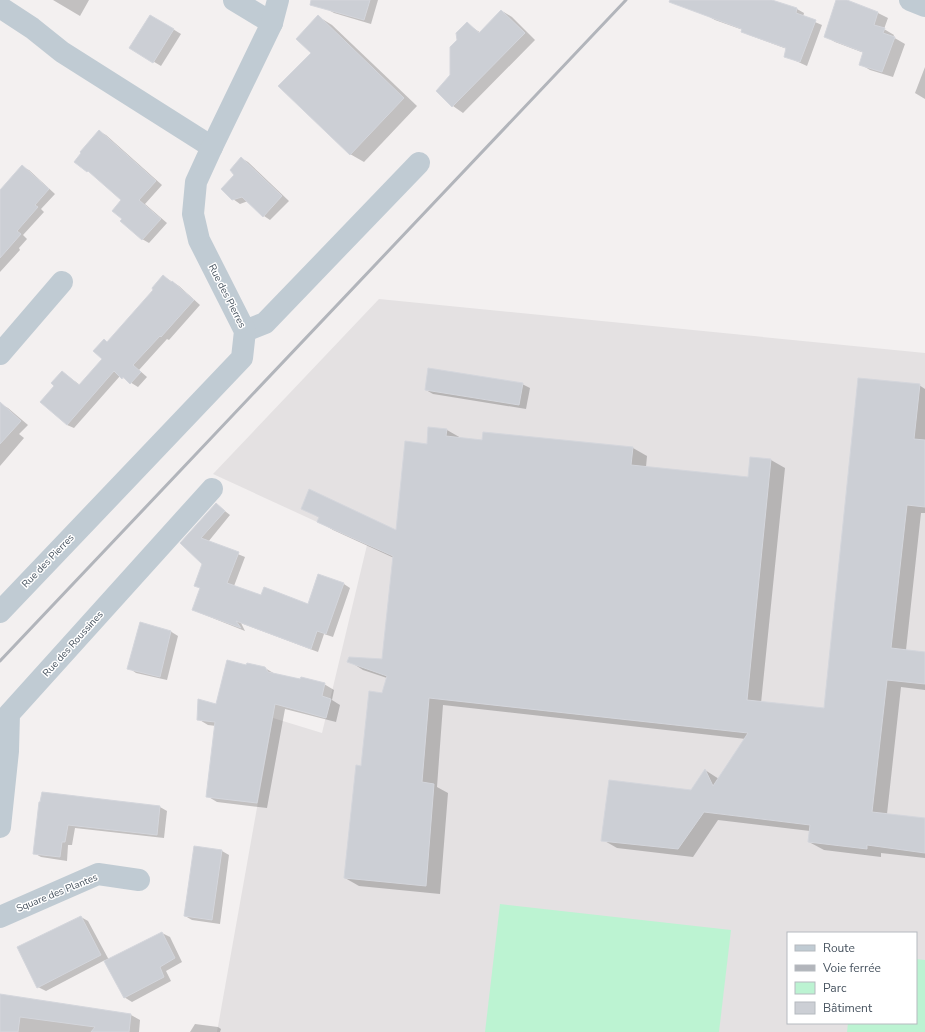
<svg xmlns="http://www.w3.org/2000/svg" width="925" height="1032" font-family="'Nunito Sans',sans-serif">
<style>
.education{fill:#e4e1e2;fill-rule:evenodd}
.green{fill:#bcf3d2}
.shadow{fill:#0003}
.building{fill:#cccfd5;stroke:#d4d6dc}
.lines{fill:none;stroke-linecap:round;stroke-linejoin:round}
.minor{stroke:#c0cbd3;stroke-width:22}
.rail{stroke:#b2b5bb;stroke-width:3}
.labels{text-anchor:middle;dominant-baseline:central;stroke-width:3;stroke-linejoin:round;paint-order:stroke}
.street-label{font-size:10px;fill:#47535f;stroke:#fff}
</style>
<rect width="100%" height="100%" fill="#f3f0f0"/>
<path class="education" d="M 379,299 L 925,353 L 925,1032 L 217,1032 L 273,718 L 322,733 L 367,545 L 213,474 ZM 788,933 L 916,933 L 916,1023 L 788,1023 Z"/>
<g class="green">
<polygon points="500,904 731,930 719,1032 485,1032"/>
<polygon points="916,959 925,960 925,1032 847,1032 848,1023 916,1023"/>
</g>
<g class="shadow">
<polygon points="53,0 89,0 80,16"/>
<polygon points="330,0 378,0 371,24 334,13 327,9"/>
<polygon points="714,0 758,0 797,9 804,13 803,17 822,25 807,66 785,56 787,49 749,35 742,31 743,30 715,20 708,16"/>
<polygon points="837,0 843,0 878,13 888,18 884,29 894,35 893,37 905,44 893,77 870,70 860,64 864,53 835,42 825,36"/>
<polygon points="502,11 512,17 535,40 463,113 453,106 437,91 451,76 458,40 467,24 481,33"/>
<polygon points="319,17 332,25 417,106 364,162 350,154"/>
<polygon points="158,20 181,34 161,66 131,48"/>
<polygon points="925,67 925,99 915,93"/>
<polygon points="100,132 106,135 162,185 145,204 167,223 149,243 142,239 123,219 122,200 95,175 75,161"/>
<polygon points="241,158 248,162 289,201 270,220 264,216 248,201 240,204 233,199"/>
<polygon points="22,167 29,170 55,194 41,209 44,212 23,235 27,239 19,248 20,250 0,272 0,192"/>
<polygon points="163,276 179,286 200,305 169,340 167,339 139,370 147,377 138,387 120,376 74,428 67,425 55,386 62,372 80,385 103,359 104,340 108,342 155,290"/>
<polygon points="522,384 530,388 526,409 433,394 426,390"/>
<polygon points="919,385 925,389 925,513 921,513 906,650 925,653 925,690 901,687 887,814 925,819 925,858 881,853 881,857 824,850 809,842 810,831 718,820 693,857 617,848 603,840 691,791 705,770 719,779 746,739 443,705 437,787 448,793 440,894 359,886 345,878 362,767 387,678 363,670 349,661 383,660 394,558 333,530 318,521 320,518 302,508 396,531 428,445 447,430 461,438 483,441 633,448 647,456 646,467 749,478 751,458 771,460 785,468 761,703 825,709"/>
<polygon points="0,404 8,408 28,425 19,434 24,438 0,466"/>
<polygon points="216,504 230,515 208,542 245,557 234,586 262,596 309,605 344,584 350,588 333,637 324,634 318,652 241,623 245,631 200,613 193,609 201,589 203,564 181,543"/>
<polygon points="170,631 178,636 167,680 136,673 129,668"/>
<polygon points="247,666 265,668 275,674 324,684 334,690 332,700 340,705 336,722 285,709 267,808 217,802 207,796 216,726 208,725 198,719 217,705"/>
<polygon points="40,803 160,807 167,811 164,838 75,828 72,845 68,845 67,861 41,857 34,853"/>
<polygon points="222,851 229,855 220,924 192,920 185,916"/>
<polygon points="81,917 88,921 109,960 162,933 170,937 182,962 166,971 171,981 132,1002 124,997 105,960 46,991 38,987"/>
<polygon points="0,996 131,1015 140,1020 139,1032 0,1032"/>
<polygon points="195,1024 218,1027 221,1029 220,1032 190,1032"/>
</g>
<g class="building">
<polygon points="311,0 370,0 364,20 310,5"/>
<polygon points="670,0 772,0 797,8 796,13 816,20 800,62 784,57 786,48 741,32 742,29 669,2"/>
<polygon points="836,0 847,0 878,12 874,25 885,28 883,33 895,37 882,72 859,65 863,52 824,37"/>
<polygon points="501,10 525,33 452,107 436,91 450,75 450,47 457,40 456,33 467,22 479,33"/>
<polygon points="150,15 174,29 153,63 129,48"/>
<polygon points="318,15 404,98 350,155 278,86 311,53 296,39"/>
<polygon points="99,130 156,181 139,200 161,219 142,240 120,221 122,219 112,211 121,200 88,171 87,172 74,162 81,153 80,152"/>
<polygon points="241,157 282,196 263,217 242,197 232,200 221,189 234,175 230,170"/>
<polygon points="22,165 49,189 35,205 38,207 17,231 21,234 0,258 0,190"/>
<polygon points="163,275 171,282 172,281 194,300 161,337 160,336 133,365 141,372 130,384 123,377 122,379 114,371 67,425 40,402 54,386 51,383 62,371 79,385 102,359 93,351 104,339 107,342 153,290 152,288"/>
<polygon points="428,368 523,383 519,405 425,390"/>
<polygon points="858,378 920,384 914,439 925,440 925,507 907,505 891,648 925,652 925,684 887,680 872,812 925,818 925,853 867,845 867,849 808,842 810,825 704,812 678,849 601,841 609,780 691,790 705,769 713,786 748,733 429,698 422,782 434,784 426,886 344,878 356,765 361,766 369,691 382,693 387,676 347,662 349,657 382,659 393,556 317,522 319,517 301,509 309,489 396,530 405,441 427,444 428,427 447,429 446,436 482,440 483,432 633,447 631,465 748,477 750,457 771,459 747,700 824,708"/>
<polygon points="0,402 21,421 0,444"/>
<polygon points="216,503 225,511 201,538 239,552 227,583 261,595 264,587 308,604 318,574 344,583 326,634 317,631 311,649 236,621 241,628 192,610 200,588 194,586 202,564 180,543"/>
<polygon points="140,622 171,631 160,677 127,669"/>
<polygon points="227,660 246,665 247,663 265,667 268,672 300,679 301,677 325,683 322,696 331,699 326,718 275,704 257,803 206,797 215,722 197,720 198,699 216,704"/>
<polygon points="42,792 160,806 157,835 68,825 65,842 62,842 60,857 33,854 39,802 40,802"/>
<polygon points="194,846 222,850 212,920 184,916"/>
<polygon points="81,916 101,955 37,988 17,947"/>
<polygon points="162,932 175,958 160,967 164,977 124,998 104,961"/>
<polygon points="0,994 131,1014 129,1032 91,1032 95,1027 20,1017 18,1032 0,1032"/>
</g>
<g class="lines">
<g class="minor">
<polyline points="234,0 272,23"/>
<polyline points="910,0 925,6"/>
<polyline points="0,7 32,28 62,52 212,147"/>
<polyline points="245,331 265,323 419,163"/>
<polyline points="0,354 62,282"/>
<polyline points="0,612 242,358 245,331 199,240 193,214 196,182 212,147 272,23 278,0"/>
<polyline points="0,827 8,751 9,714 212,489"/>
<polyline points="0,917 98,874 139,880"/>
</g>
<polyline class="rail" points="0,661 626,0"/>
</g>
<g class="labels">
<g class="street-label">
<text transform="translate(227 296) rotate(63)">Rue des Pierres</text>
<text transform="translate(48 561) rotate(-46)">Rue des Pierres</text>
<text transform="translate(73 644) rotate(-48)">Rue des Roussines</text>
<text transform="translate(57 893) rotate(-22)">Square des Plantes</text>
</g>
</g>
<rect x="787" y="932" width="130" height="92" fill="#ffffff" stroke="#b5babf"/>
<rect x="795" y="945" width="20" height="6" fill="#c0cbd3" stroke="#b5babf"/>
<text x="823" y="952" font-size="12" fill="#47535f">Route</text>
<rect x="795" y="965" width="20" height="6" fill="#b2b5bb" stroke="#b5babf"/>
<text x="823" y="972" font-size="12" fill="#47535f">Voie ferrée</text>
<rect x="795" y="982" width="20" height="12" fill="#bcf3d2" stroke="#b5babf"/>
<text x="823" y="992" font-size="12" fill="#47535f">Parc</text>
<rect x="795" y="1002" width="20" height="12" fill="#cccfd5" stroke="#b5babf"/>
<text x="823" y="1012" font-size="12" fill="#47535f">Bâtiment</text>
</svg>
